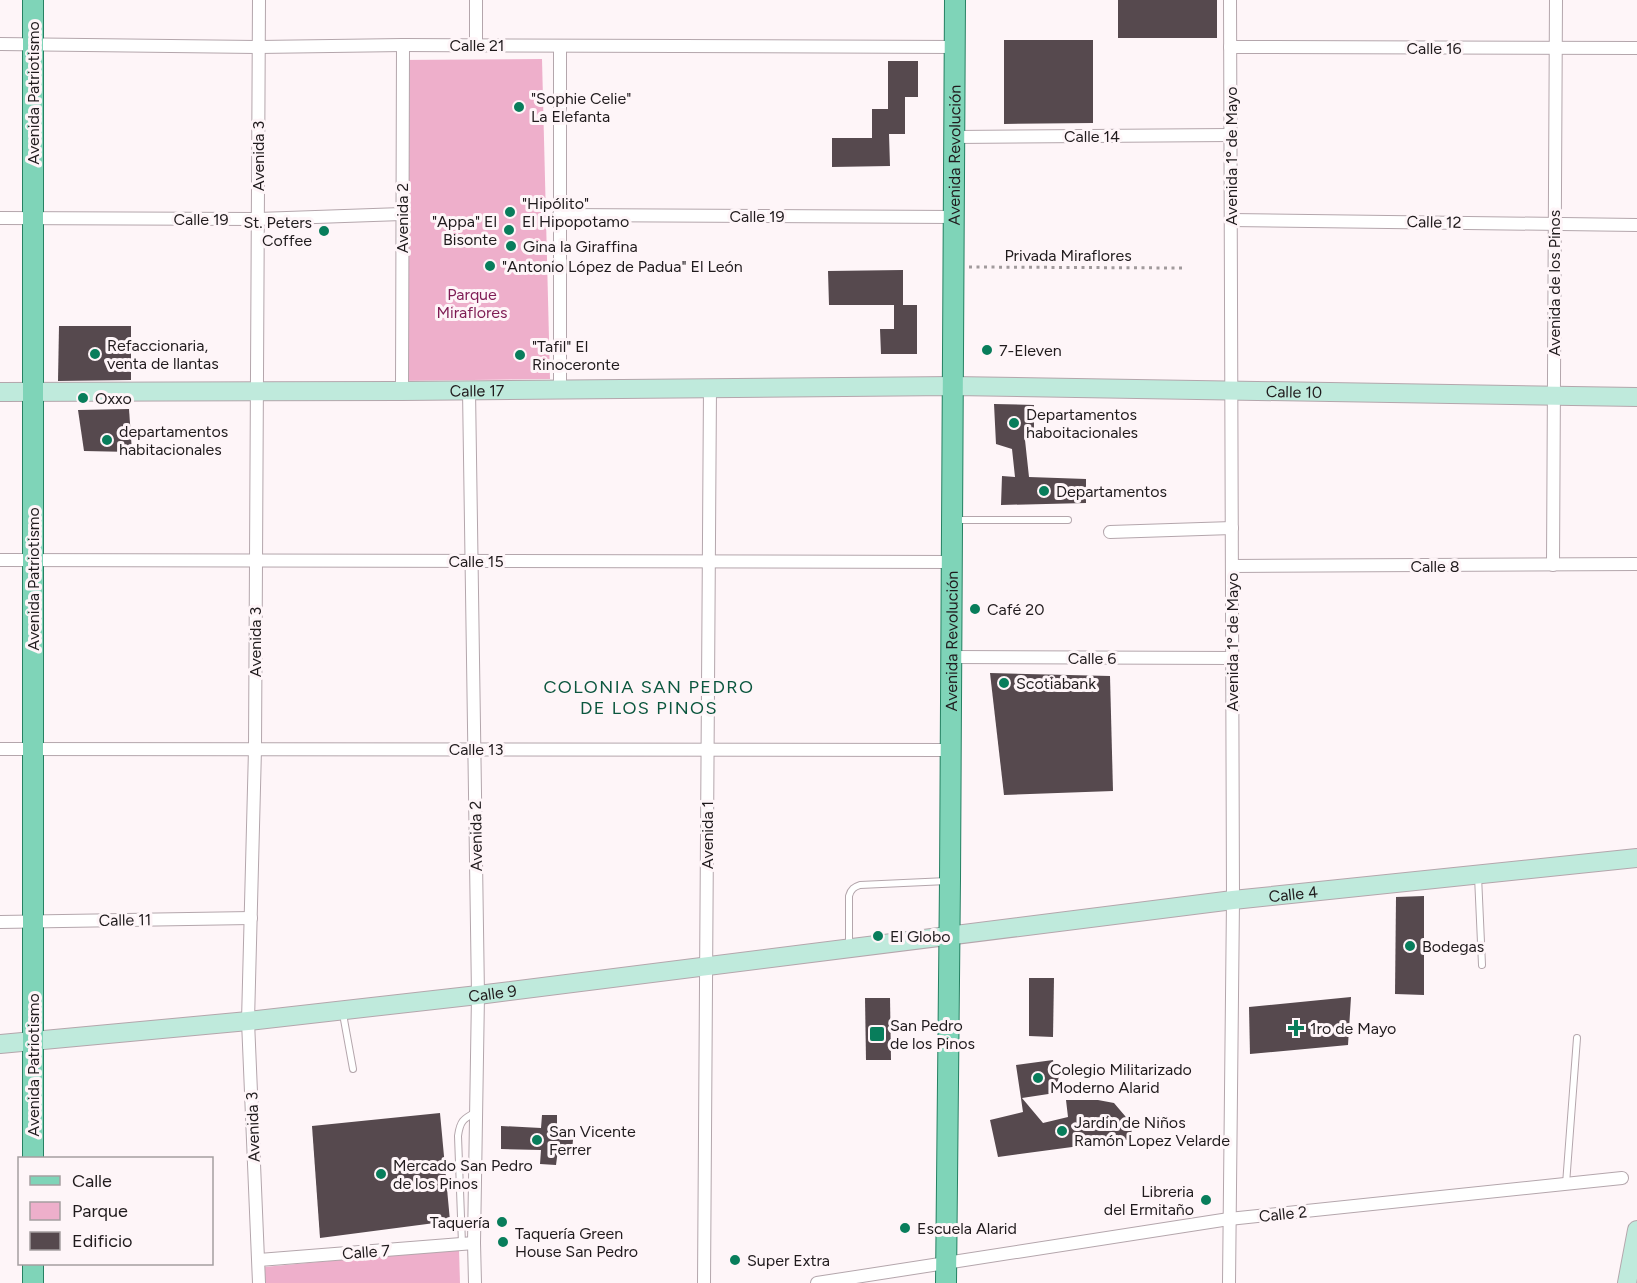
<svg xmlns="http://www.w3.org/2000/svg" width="1637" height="1283" font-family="Figtree,sans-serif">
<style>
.green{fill:#eeafcb}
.building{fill:#56494e}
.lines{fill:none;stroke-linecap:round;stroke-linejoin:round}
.lane-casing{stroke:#b4a6ac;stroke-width:8}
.street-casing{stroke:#b4a6ac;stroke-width:14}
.secondary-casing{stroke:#b4a6ac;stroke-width:20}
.primary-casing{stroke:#268163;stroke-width:22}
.path{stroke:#a19a9c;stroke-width:3;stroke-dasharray:3 4.5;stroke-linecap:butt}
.lane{stroke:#fff;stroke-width:6}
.street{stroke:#fff;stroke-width:12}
.secondary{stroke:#bfeadc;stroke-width:18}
.primary{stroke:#7fd4b8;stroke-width:20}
.poi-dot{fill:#087d5b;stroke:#fef5f8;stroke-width:2}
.labels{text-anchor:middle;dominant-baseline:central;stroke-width:6;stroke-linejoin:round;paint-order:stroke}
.street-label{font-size:16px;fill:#201b1d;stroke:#fef5f8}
.poi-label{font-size:16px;fill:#201b1d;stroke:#fef5f8;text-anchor:start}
.park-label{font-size:16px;fill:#7f1c54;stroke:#fef5f8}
.neighbourhood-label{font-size:18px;letter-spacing:1.5px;fill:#0b563e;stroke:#fef5f8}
</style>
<rect width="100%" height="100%" fill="#fef5f8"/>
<g class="green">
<polygon points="542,59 550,379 396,381 396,60"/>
<polygon points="459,1249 460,1283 264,1283 264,1267"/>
</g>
<g class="building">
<rect x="1118" y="0" width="99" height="38"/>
<polygon points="1004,40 1093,40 1093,123 1004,124"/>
<polygon points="888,61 918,61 918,97 905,97 905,134 889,134 890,166 832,167 832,138 872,138 872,109 888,109"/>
<polygon points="903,270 903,305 917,305 917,354 881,354 880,329 894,329 894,305 829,305 828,271"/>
<polygon points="59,326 131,326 131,380 58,381"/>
<polygon points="994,404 1034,405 1034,440 1025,440 1029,477 1086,479 1086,503 1001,505 1002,476 1015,477 1012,449 996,444"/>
<polygon points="129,409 132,452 84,451 78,410"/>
<polygon points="990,673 1110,676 1113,791 1004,795"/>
<polygon points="1424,896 1424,995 1395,994 1396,897"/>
<polygon points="1029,978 1054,978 1053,1037 1029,1036"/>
<polygon points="1351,997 1348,1045 1250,1054 1249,1007"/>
<polygon points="865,998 890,998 891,1060 866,1060"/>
<polygon points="1053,1060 1055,1071 1060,1072 1055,1093 1022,1098 1043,1123 1068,1117 1066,1100 1098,1100 1114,1103 1131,1123 1132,1139 998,1157 990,1120 1023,1112 1016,1065"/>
<polygon points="440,1113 450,1221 320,1238 312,1126"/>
<polygon points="542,1115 557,1115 557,1129 574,1130 572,1150 558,1150 556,1165 540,1164 541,1150 501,1149 501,1126 541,1128"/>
</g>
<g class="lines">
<g class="lane-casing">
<g id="lane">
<polyline points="955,520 1068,520"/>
<polyline points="1478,876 1482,965"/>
<path d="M 849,947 L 849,896 C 851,889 854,887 860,885 L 947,881"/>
<polyline points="343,1014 353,1069"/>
<polyline points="1566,1184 1577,1038"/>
<path d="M 462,1244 L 458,1136 C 460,1121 463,1119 476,1112"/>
</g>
</g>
<g class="street-casing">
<g id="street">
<polyline points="476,0 476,45"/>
<polyline points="0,44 259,47 403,45 955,47"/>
<polyline points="560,46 560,389"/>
<polyline points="1230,47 1637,48"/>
<polyline points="954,137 1231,135"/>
<polyline points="559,215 954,217"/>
<polyline points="0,218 258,219 402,214"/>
<polyline points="1231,220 1637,225"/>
<polyline points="469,390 478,995 474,1243 475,1283"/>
<polyline points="402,391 403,45"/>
<polyline points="1110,532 1232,528"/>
<polyline points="0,560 952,562"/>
<polyline points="1553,565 1556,0"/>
<polyline points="1232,566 1637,564"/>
<polyline points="952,657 1233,658"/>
<polyline points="0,749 951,750"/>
<polyline points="0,922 251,918"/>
<polyline points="259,1260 474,1243"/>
<polyline points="259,1283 248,1021 255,749 259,0"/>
<polyline points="704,1283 710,388"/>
<polyline points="817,1283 1229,1219 1622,1178"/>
<polyline points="1229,1283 1233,900 1230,0"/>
</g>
</g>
<g class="secondary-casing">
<g id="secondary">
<path id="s1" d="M 0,392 L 402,391 L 953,386 L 1637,397"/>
<path id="s2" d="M 0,1044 L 248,1021 L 478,995 L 1233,900 L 1637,858"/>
<polyline points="1627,1283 1637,1230"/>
</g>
</g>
<g class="primary-casing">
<g id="primary">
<polyline points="33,0 33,1158"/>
<polyline points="33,1283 33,1264"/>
<path id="s3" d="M 946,1283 L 950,880 L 955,0"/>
</g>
</g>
<polyline class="path" points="969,267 1183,268"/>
<use href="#lane" class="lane"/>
<use href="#street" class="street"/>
<use href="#secondary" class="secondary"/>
<use href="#primary" class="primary"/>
</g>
<g class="poi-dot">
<circle cx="519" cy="107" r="6"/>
<circle cx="510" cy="212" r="6"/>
<circle cx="509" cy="230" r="6"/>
<circle cx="324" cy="231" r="6"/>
<circle cx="511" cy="246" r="6"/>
<circle cx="490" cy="266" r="6"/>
<circle cx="987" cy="350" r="6"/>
<circle cx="95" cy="354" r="6"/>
<circle cx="520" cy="355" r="6"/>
<circle cx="83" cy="398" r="6"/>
<circle cx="1014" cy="423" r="6"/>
<circle cx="107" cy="440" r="6"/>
<circle cx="1044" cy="491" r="6"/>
<circle cx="975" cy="609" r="6"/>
<circle cx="1004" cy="683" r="6"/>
<circle cx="878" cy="936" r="6"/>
<circle cx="1410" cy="946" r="6"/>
<path d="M1293 1019h6v6h6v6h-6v6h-6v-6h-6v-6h6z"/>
<rect x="869" y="1026" width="16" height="16" rx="3"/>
<circle cx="1038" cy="1078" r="6"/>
<circle cx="1062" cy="1131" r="6"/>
<circle cx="537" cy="1140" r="6"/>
<circle cx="381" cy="1174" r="6"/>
<circle cx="1206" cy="1200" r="6"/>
<circle cx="502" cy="1222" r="6"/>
<circle cx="905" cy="1228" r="6"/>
<circle cx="503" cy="1242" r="6"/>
<circle cx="735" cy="1260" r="6"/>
</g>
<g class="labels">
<g class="street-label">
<text x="477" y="45">Calle 21</text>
<text x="1434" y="48">Calle 16</text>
<text transform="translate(33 93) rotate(-90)">Avenida Patriotismo</text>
<text x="1092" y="136">Calle 14</text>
<text transform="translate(258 156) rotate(-90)">Avenida 3</text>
<text stroke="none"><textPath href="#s3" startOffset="1128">Avenida Revolución</textPath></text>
<text transform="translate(1231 156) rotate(-90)">Avenida 1º de Mayo</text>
<text x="757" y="216">Calle 19</text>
<text transform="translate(402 218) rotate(-90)">Avenida 2</text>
<text x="201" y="219">Calle 19</text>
<text transform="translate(1434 222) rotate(1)">Calle 12</text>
<text x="1068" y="255">Privada Miraflores</text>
<text transform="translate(1554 283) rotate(-90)">Avenida de los Pinos</text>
<text stroke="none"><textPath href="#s1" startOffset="477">Calle 17</textPath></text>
<text stroke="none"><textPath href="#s1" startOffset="1294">Calle 10</textPath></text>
<text x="476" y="561">Calle 15</text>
<text x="1435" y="566">Calle 8</text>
<text transform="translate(33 579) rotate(-90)">Avenida Patriotismo</text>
<text transform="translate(255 642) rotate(-90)">Avenida 3</text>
<text stroke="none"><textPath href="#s3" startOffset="642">Avenida Revolución</textPath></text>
<text transform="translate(1232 642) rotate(-90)">Avenida 1º de Mayo</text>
<text x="1092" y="658">Calle 6</text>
<text x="476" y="749">Calle 13</text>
<text transform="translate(707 835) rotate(-90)">Avenida 1</text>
<text transform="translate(476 836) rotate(-91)">Avenida 2</text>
<text stroke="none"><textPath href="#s2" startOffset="1302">Calle 4</textPath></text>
<text transform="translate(125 920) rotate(-1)">Calle 11</text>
<text stroke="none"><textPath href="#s2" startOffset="495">Calle 9</textPath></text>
<text transform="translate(33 1065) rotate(-90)">Avenida Patriotismo</text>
<text transform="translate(253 1127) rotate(-92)">Avenida 3</text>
<text transform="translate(1283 1214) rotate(-6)">Calle 2</text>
<text transform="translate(366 1252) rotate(-4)">Calle 7</text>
</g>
<g class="poi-label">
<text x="531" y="98">"Sophie Celie"<tspan x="531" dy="18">La Elefanta</tspan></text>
<text x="522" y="203">"Hipólito"<tspan x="522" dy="18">El Hipopotamo</tspan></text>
<text x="497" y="221" text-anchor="end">"Appa" El<tspan x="497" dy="18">Bisonte</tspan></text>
<text x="312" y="222" text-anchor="end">St. Peters<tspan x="312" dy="18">Coffee</tspan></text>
<text x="523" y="246">Gina la Giraffina</text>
<text x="502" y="266">"Antonio López de Padua" El León</text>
<text x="107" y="345">Refaccionaria,<tspan x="107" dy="18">venta de llantas</tspan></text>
<text x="532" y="346">"Tafil" El<tspan x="532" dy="18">Rinoceronte</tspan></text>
<text x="999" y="350">7-Eleven</text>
<text x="95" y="398">Oxxo</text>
<text x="1026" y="414">Departamentos<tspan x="1026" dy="18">haboitacionales</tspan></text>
<text x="119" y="431">departamentos<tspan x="119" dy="18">habitacionales</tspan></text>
<text x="1056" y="491">Departamentos</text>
<text x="987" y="609">Café 20</text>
<text x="1016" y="683">Scotiabank</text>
<text x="890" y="936">El Globo</text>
<text x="1422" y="946">Bodegas</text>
<text x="890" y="1025">San Pedro<tspan x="890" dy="18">de los Pinos</tspan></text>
<text x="1310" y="1028">1ro de Mayo</text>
<text x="1050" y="1069">Colegio Militarizado<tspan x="1050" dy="18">Moderno Alarid</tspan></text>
<text x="1074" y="1122">Jardin de Niños<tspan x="1074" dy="18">Ramón Lopez Velarde</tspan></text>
<text x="549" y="1131">San Vicente<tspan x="549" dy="18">Ferrer</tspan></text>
<text x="393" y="1165">Mercado San Pedro<tspan x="393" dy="18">de los Pinos</tspan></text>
<text x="1194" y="1191" text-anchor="end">Libreria<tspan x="1194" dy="18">del Ermitaño</tspan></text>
<text x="490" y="1222" text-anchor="end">Taquería</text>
<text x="917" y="1228">Escuela Alarid</text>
<text x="515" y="1233">Taquería Green<tspan x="515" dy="18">House San Pedro</tspan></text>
<text x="747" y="1260">Super Extra</text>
</g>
<g class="park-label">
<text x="472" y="294">Parque<tspan x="472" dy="18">Miraflores</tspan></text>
</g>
<g class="neighbourhood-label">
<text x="649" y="687">COLONIA SAN PEDRO<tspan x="649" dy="21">DE LOS PINOS</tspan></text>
</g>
</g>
<rect x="18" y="1157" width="195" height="108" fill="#fef5f8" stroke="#a59ea0" stroke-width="1.5"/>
<rect x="30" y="1176" width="30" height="9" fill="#7fd4b8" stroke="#a59ea0" stroke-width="1.5"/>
<text x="72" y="1187" font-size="18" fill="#201b1d">Calle</text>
<rect x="30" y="1202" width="30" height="18" fill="#eeafcb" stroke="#a59ea0" stroke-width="1.5"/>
<text x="72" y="1217" font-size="18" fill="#201b1d">Parque</text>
<rect x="30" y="1232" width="30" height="18" fill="#56494e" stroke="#a59ea0" stroke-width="1.5"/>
<text x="72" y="1247" font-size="18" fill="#201b1d">Edificio</text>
</svg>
